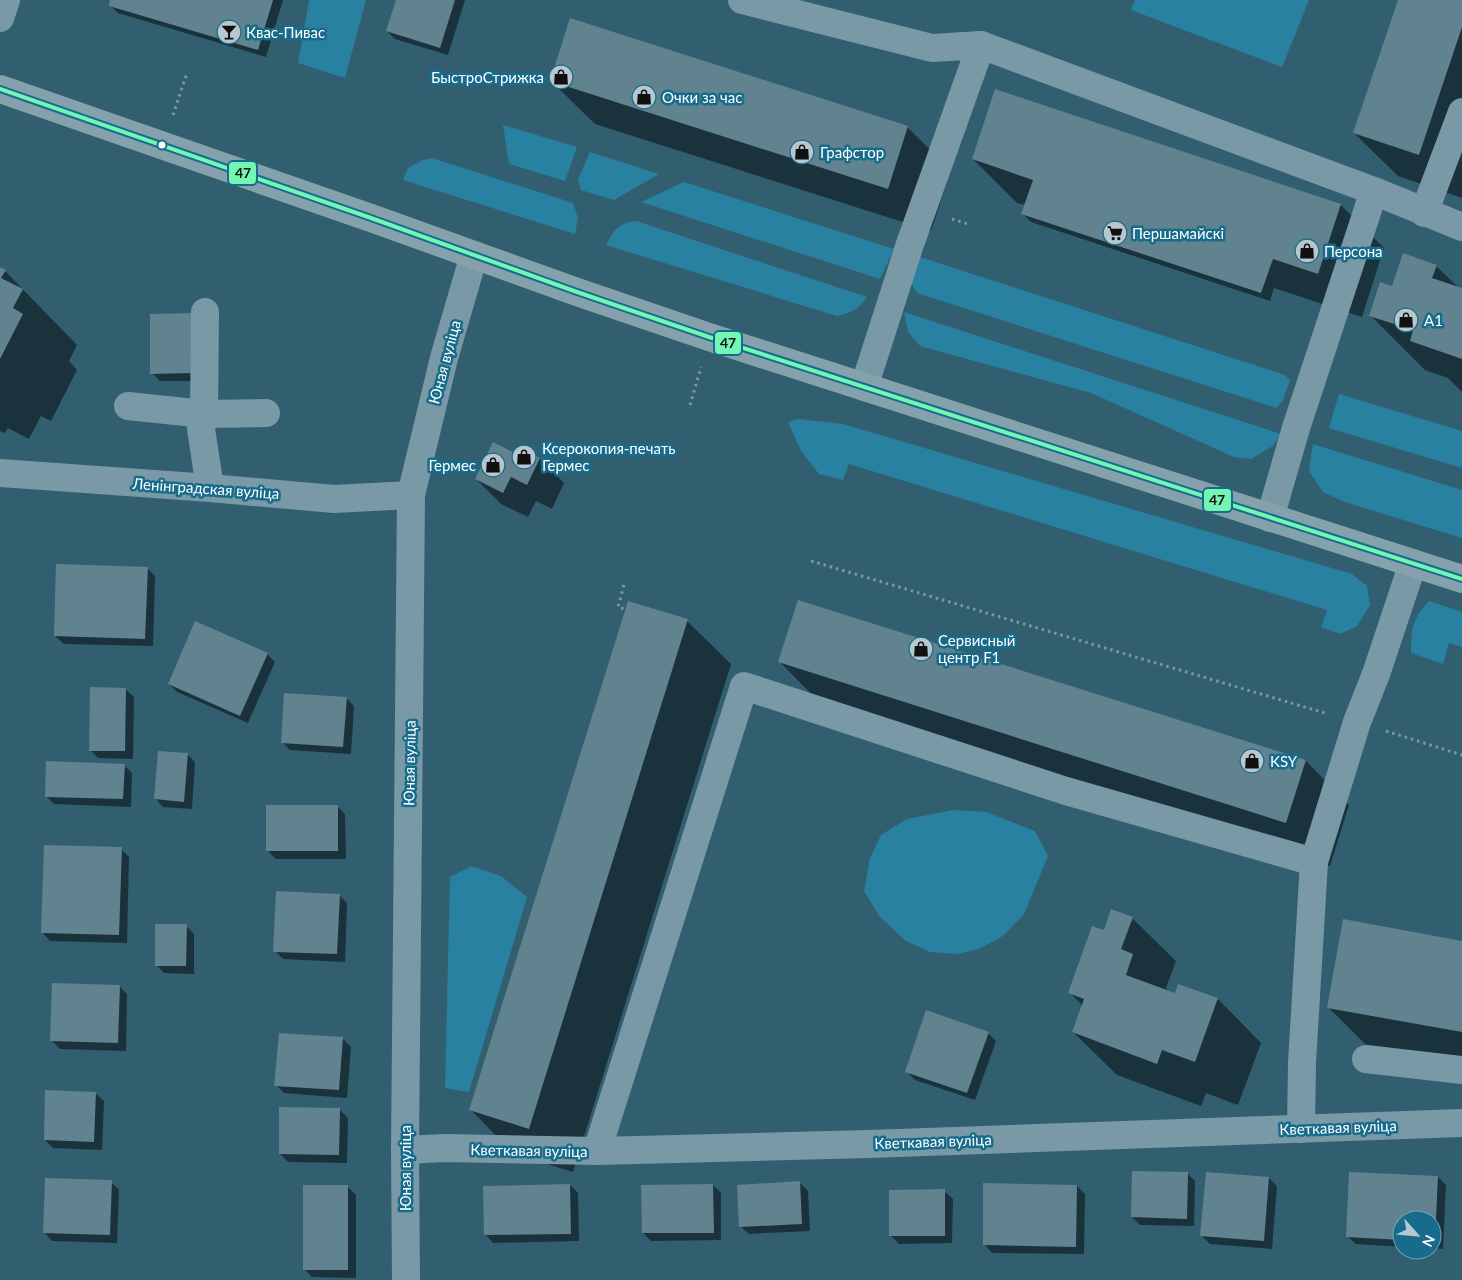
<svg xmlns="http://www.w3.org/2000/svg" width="1462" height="1280" font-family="Lato,sans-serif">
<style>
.green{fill:#2881a0}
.shadow{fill:#0007}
.building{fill:#61828f}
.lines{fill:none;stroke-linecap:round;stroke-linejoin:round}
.path{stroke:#7999a6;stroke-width:3;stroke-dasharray:2.5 4;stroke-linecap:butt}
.minor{stroke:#7999a6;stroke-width:28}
.major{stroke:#84a1ac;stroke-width:28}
.bus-1-casing{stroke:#176b8b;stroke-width:8}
.bus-1{stroke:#73f6b3;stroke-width:4}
.bus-dot{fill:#fff;stroke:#176b8b;stroke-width:2}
.labels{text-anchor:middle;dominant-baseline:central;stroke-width:5;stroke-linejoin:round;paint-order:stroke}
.poi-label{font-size:15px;fill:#fff;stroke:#176b8b;text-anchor:start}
.street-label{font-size:15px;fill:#fff;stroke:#176b8b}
.line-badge{stroke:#176b8b;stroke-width:2}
.pale-badge-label{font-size:14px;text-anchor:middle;font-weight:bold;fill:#111}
</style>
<rect width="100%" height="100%" fill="#325f70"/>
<g class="green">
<polygon points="309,0 366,0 345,78 298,63"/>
<polygon points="1135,0 1309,0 1282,67 1131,10"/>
<polygon points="503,125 577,147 565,181 509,164"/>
<polygon points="590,152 659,174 614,200 581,190 578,179"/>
<polygon points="432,158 573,203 578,218 575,234 403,180 408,168 423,160"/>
<polygon points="684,182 894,249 880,279 641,202"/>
<path d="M 636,221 L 867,297 C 859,309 851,313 837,316 L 606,245 C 614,231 617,223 636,221 Z"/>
<polygon points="920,257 1285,375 1290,380 1283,400 1277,408 917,293 910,281"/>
<polygon points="904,312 1281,434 1273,446 1251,459 1234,457 1091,393 920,346 908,332"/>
<polygon points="1339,394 1462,431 1462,468 1329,428"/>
<polygon points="798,419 843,424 1352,574 1367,586 1370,605 1357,626 1340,634 1321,627 1327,610 849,464 843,480 819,474 801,451 788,422"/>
<polygon points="1313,444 1462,490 1462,538 1345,502 1323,492 1309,471"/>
<path d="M 1429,601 L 1462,612 L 1462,647 L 1449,643 L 1443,664 L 1411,653 C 1411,630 1412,619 1429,601 Z"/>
<polygon points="953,810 986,812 1035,831 1048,856 1024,914 1003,936 979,949 957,954 930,952 906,941 880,917 864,891 870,858 881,835 907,819"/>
<polygon points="471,866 501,876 527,897 469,1092 445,1088 450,877"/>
</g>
<g class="shadow">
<polygon points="112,0 283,0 266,57 118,13 110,5"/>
<polygon points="397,0 465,0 448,55 395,39 387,31"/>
<polygon points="1399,0 1462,0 1462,198 1398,176 1354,133"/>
<polygon points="551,81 907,127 951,170 931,231 595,124"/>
<polygon points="973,159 1341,205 1384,248 1362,317 1274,288 1270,301 1031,222 1023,214 1025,205 1017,203"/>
<polygon points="1436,266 1459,288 1462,289 1462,392 1448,378 1425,370 1370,315 1393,288"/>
<polygon points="0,268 5,271 77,345 69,361 77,370 51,421 41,416 29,439 8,428 5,433 0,431"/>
<polygon points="151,315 201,381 160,381 152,373"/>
<polygon points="521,449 540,459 564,483 552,509 536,501 528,517 501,504 476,479 518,456"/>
<polygon points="147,568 155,576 153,646 64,644 55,636"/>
<polygon points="799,601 1306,761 1349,805 1330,866 823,706 780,662"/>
<polygon points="687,621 731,664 573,1172 514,1154 471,1110"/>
<polygon points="267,654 275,662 248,723 177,692 169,684"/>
<polygon points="125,689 134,697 133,759 98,758 90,750"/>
<polygon points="346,698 354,706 351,754 290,750 282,742"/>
<polygon points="187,754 195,762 192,809 163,807 155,798"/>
<polygon points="124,765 132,773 131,807 54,804 46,796"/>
<polygon points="337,806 345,814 346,859 276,859 268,851"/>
<polygon points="121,849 129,857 127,943 50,941 42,932"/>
<polygon points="339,895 347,903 345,962 283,959 275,951"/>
<polygon points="1132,918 1176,961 1166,988 1169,992 1176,994 1179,985 1218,999 1261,1043 1238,1105 1206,1093 1201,1106 1117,1075 1073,1032 1083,1006 1070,993"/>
<polygon points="186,926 194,934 194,974 164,973 156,965"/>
<polygon points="1462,942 1462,1077 1383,1062 1328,1007"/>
<polygon points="119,986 127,994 126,1051 60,1049 52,1041"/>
<polygon points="988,1033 996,1041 975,1100 915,1080 907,1072"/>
<polygon points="343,1039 351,1047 347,1098 284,1093 276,1085"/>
<polygon points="95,1093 104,1101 102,1150 53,1148 45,1140"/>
<polygon points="340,1110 348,1118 347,1163 288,1162 280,1154"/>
<polygon points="1187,1173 1195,1181 1194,1226 1140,1225 1132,1217"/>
<polygon points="1438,1177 1446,1185 1443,1249 1432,1248 1432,1220 1402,1220 1402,1247 1356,1244 1347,1236"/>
<polygon points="1269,1178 1277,1186 1272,1249 1210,1244 1202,1236"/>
<polygon points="111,1182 119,1190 117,1243 52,1241 44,1232"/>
<polygon points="800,1183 808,1191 810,1231 749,1234 740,1226"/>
<polygon points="570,1185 578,1193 579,1241 493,1243 485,1234"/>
<polygon points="713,1185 721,1193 721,1240 651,1241 643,1233"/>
<polygon points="1077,1186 1085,1194 1084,1254 992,1253 984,1244"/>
<polygon points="348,1187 356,1195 356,1278 312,1277 304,1269"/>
<polygon points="944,1191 953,1199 952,1243 899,1244 890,1235"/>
</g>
<g class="building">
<polygon points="110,0 273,0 258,50 109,6"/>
<polygon points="396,0 455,0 440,48 386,31"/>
<polygon points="1398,0 1462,0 1462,27 1419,155 1353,133"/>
<polygon points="570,18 908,126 888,189 550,81"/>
<polygon points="995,89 1341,204 1318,274 1273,259 1261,293 1021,214 1033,180 972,159"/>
<polygon points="1403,253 1437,265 1432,278 1462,288 1462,359 1410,341 1413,330 1369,316 1380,282 1392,286"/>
<polygon points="0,267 6,270 1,278 23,289 13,308 23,314 0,359"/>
<polygon points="193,313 194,373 150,374 150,314"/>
<polygon points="493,442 517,454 520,448 540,458 527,485 511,477 503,493 475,479"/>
<polygon points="56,564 148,567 145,639 54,636"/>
<polygon points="798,600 1306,760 1286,823 778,662"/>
<polygon points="628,601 688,619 529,1129 469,1110"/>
<polygon points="195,621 268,653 240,716 168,684"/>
<polygon points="90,687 126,688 125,751 89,751"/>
<polygon points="284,693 347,697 343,747 281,743"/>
<polygon points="158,751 188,753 184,802 154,799"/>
<polygon points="46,761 125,764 123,799 45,797"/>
<rect x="266" y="805" width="72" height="46"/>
<polygon points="44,845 122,847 119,935 41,933"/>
<polygon points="276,891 340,894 337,954 273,952"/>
<polygon points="1111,909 1133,917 1121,949 1133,954 1126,975 1175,993 1178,984 1218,998 1195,1062 1162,1050 1157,1064 1072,1032 1084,999 1068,993 1092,926 1104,930"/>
<polygon points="1343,919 1462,941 1462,1032 1327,1008"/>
<polygon points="155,924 187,924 186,966 155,966"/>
<polygon points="52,983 120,985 118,1043 50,1041"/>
<polygon points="926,1010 989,1032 967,1093 905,1072"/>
<polygon points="279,1033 343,1037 339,1090 274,1086"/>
<polygon points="45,1090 96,1092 94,1142 44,1140"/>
<polygon points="279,1107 340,1108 339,1155 279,1154"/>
<polygon points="1132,1171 1188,1172 1187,1219 1131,1217"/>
<polygon points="1206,1172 1269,1177 1264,1241 1200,1236"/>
<polygon points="1349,1172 1438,1176 1435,1241 1432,1241 1432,1220 1402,1220 1402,1240 1346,1237"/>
<polygon points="45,1178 112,1180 110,1235 43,1233"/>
<polygon points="800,1181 802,1224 739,1227 737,1185"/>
<polygon points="983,1183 1077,1185 1076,1247 983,1245"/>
<polygon points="570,1184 571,1234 484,1235 483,1186"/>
<polygon points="713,1184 714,1233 642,1233 641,1185"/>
<rect x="303" y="1185" width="45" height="85"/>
<polygon points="945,1189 945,1236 889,1236 889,1190"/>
</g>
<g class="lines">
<g class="path">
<polyline points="173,115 187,73"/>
<polyline points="952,219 968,224"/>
<polyline points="690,405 701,367"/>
<polyline points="811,561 1325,713"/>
<polyline points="624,585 618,607 625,609"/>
<polyline points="1386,731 1462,755"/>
</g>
<g class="minor">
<polyline points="742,0 932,48 981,45 910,244 864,387"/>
<polyline points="0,18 6,0"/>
<polyline points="981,45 1374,191"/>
<polyline points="1424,213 1462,112"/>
<polyline points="205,312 204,414 201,429 210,488"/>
<polyline points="128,406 204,414 266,413"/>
<polyline points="0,473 210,488 334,499 411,495"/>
<polyline points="1270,518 1296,428 1374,191 1462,227"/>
<polyline points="1366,1059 1462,1070"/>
<polyline points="1301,1129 1302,1063 1314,862"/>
<polyline points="405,1150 444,1148 597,1151 869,1144 1462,1123"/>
<polyline points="597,1151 744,686 1066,791 1314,862 1357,722 1376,674 1413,563"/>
<polyline points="406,1280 405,1150 411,495 444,358 474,255"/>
</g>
<polyline class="major" points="0,89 371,218 577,292 709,337 1462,579"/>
<g class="bus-1-casing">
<polyline id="bus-1" points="0,89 371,218 577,292 709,337 1462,579"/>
</g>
<use href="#bus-1" class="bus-1"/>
</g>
<defs>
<g id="bar-disc" transform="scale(1.25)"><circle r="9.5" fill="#b7c7cd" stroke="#176b8b"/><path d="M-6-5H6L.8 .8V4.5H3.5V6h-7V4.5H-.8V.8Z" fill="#111"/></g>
<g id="shop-disc" transform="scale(1.25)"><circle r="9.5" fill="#b7c7cd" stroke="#176b8b"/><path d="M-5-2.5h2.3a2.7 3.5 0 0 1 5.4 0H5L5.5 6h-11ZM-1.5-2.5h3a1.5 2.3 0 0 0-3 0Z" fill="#111"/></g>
<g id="supermarket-disc" transform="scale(1.25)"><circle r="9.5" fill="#b7c7cd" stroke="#176b8b"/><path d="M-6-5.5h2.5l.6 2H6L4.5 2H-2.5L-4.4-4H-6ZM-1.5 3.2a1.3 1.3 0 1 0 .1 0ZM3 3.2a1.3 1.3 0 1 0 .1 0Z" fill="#111"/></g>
</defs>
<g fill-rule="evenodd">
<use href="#bar-disc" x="229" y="32"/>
<use href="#shop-disc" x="561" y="77"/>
<use href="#shop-disc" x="644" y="97"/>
<use href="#shop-disc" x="802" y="152"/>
<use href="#supermarket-disc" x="1115" y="233"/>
<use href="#shop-disc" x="1307" y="251"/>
<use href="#shop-disc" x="1406" y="320"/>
<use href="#shop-disc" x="524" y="457"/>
<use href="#shop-disc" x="493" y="465"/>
<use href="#shop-disc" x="921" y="649"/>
<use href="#shop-disc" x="1252" y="761"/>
</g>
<circle class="bus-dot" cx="162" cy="145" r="4.5"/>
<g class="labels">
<g class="poi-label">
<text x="246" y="32">Квас-Пивас</text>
<text x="544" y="77" text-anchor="end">БыстроСтрижка</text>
<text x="662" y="97">Очки за час</text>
<text x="820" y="152">Графстор</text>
<text x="1132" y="233">Першамайскі</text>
<text x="1324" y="251">Персона</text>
<text x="1424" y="320">A1</text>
<text x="542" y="448">Ксерокопия-печать<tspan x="542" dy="17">Гермес</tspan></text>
<text x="476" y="465" text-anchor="end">Гермес</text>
<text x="938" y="640">Сервисный<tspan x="938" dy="17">центр F1</tspan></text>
<text x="1270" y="761">KSY</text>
</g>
<g class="street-label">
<text transform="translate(444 362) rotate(-75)">Юная вуліца</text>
<text transform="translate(206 488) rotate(4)">Ленінградская вуліца</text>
<text transform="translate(409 763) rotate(-89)">Юная вуліца</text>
<text transform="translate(1338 1127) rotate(-2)">Кветкавая вуліца</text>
<text transform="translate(933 1141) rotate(-2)">Кветкавая вуліца</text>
<text transform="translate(529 1150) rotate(1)">Кветкавая вуліца</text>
<text transform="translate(405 1168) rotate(-90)">Юная вуліца</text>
</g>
</g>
<g class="line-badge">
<rect x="228" y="161" width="29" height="24" rx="5" fill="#73f6b3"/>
<rect x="714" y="331" width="28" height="24" rx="5" fill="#73f6b3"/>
<rect x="1203" y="488" width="29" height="24" rx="5" fill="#73f6b3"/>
</g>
<g class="pale-badge-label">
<text x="243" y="178">47</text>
<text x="728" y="348">47</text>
<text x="1217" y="505">47</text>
</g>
<g transform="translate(1417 1235) rotate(117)"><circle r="24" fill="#176b8b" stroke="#74a6b9"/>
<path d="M0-4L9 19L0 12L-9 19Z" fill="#b7c7cd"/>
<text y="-8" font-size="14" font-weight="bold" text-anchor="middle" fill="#ffffff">N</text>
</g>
</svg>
